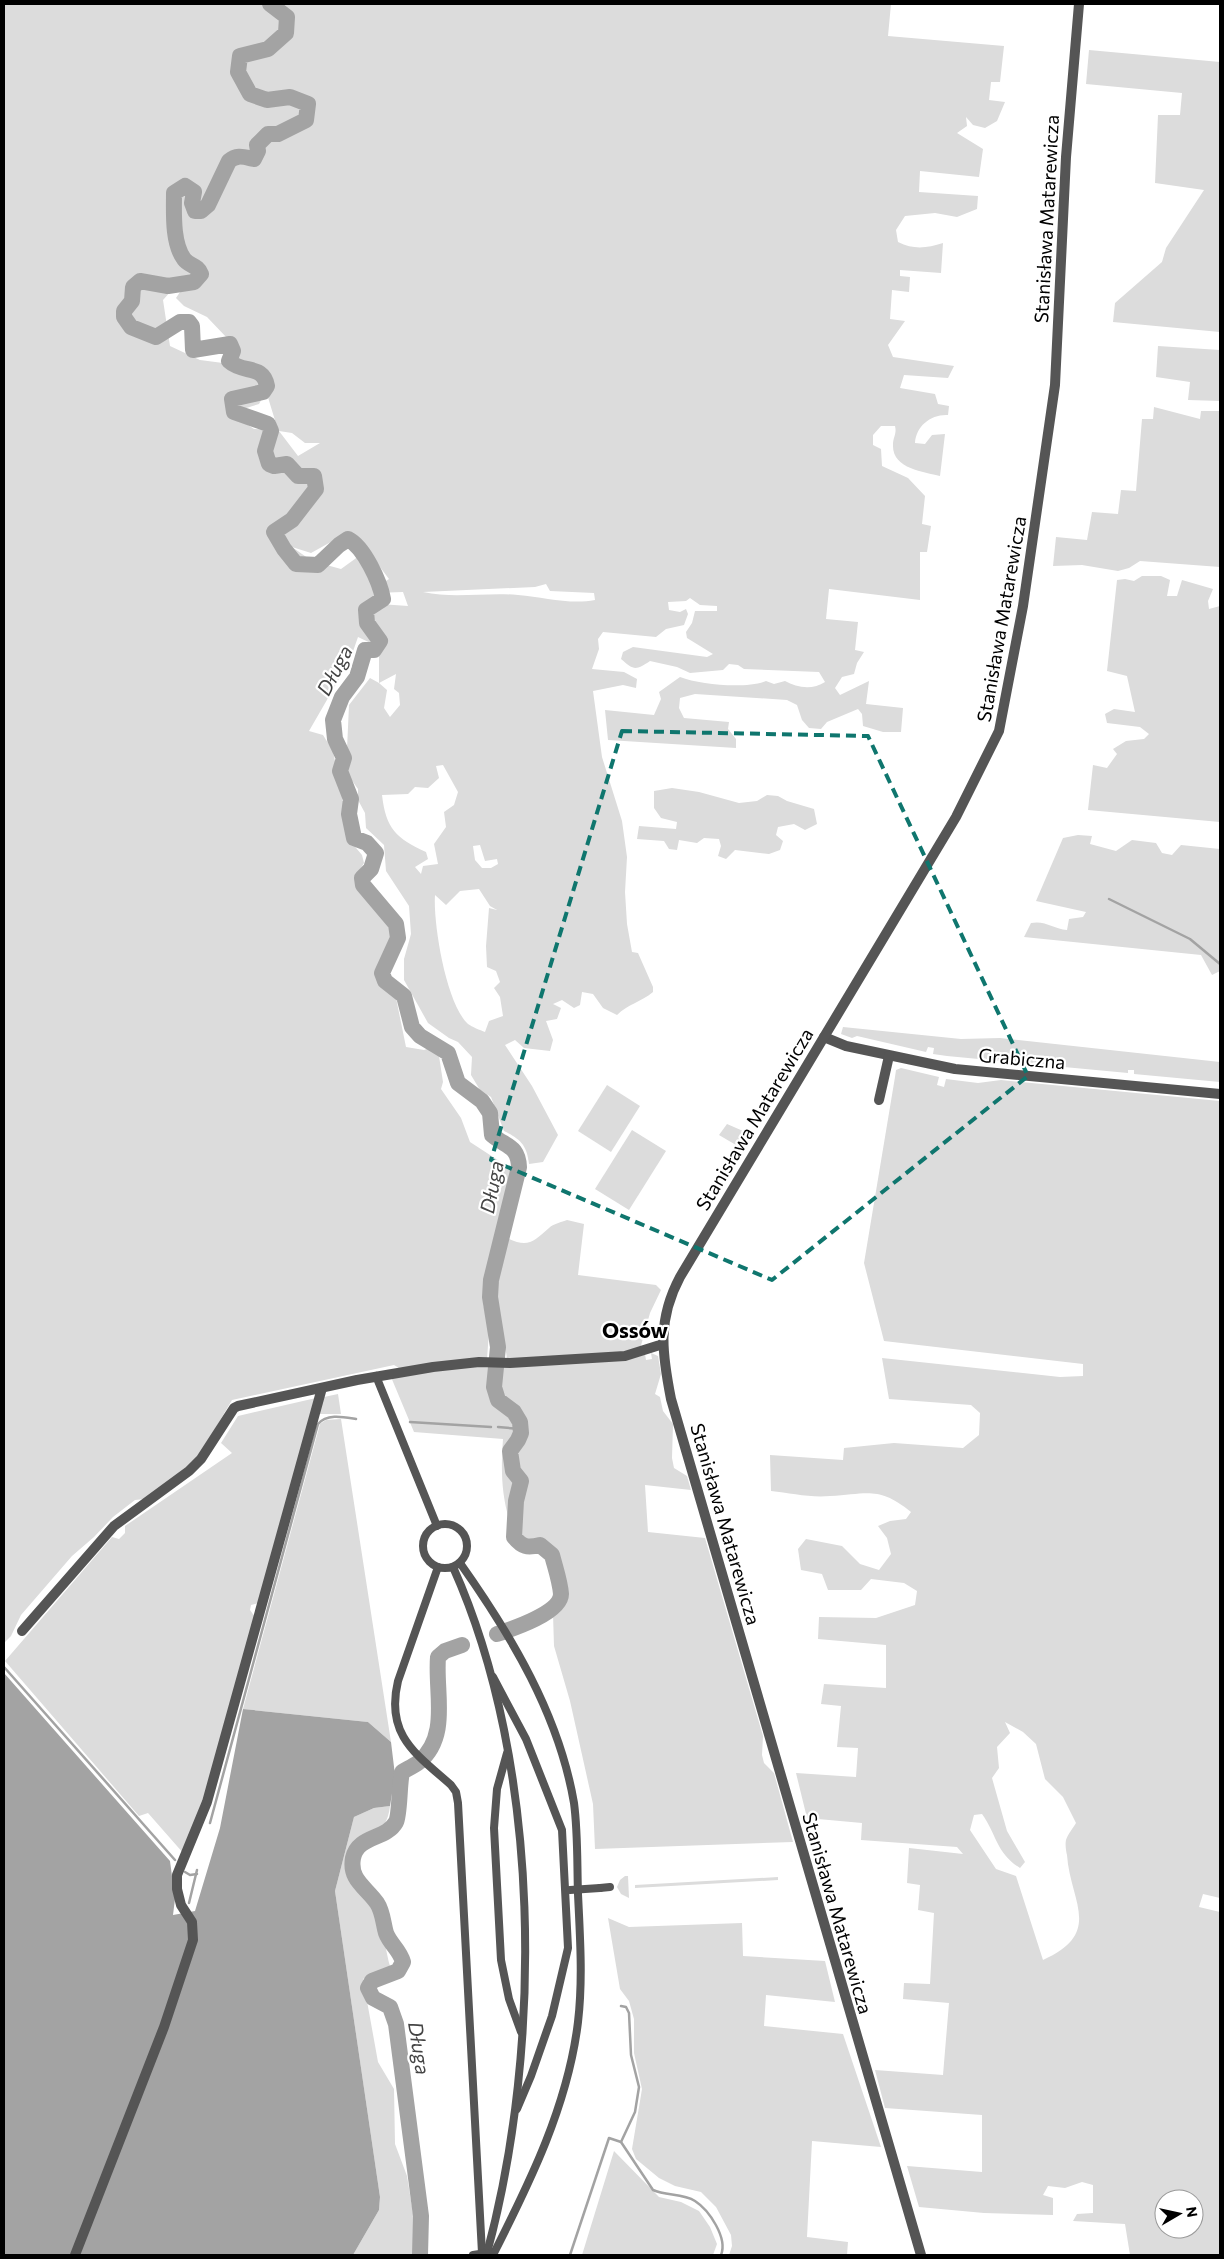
<svg xmlns="http://www.w3.org/2000/svg" width="1224" height="2259" font-family="Commissioner,sans-serif">
<style>
.green{fill:#dcdcdc;fill-rule:evenodd}
.water{fill:#a3a3a3}
.lines{fill:none;stroke-linecap:round;stroke-linejoin:round}
.stream{stroke:#a3a3a3;stroke-width:2.5}
.river{stroke:#a3a3a3;stroke-width:16}
.pedestrian{stroke:#555;stroke-width:8}
.minor{stroke:#555;stroke-width:10}
.tertiary{stroke:#555;stroke-width:10}
.pedestrian-bridge{stroke:#555;stroke-width:8}
.marked{fill:none;stroke:#0f766e;stroke-width:4;stroke-dasharray:10 6;stroke-linejoin:round}
.labels{text-anchor:middle;dominant-baseline:central;stroke-width:4.5;stroke-linejoin:round;paint-order:stroke}
.street-label{font-size:19px;fill:#000;stroke:#fff}
.water-label{font-size:20px;font-style:italic;fill:#444;stroke:#fff}
.quarter-label{font-size:21px;font-weight:bold;fill:#000;stroke:#fff}
</style>
<rect width="100%" height="100%" fill="#fff"/>
<g class="green">
<path d="M 4,4 L 891,4 L 888,36 L 1004,46 L 1000,82 L 991,82 L 989,100 L 1005,102 L 997,121 L 985,128 L 973,125 L 966,117 L 967,126 L 957,133 L 983,149 L 979,177 L 920,171 L 919,192 L 978,196 L 977,209 L 957,217 L 935,213 L 905,216 L 896,230 L 898,242 C 914,250 927,248 943,243 L 941,273 L 900,270 L 900,276 L 910,277 L 909,292 L 892,290 L 890,319 L 905,321 L 888,345 L 893,357 L 954,366 L 948,378 L 904,375 L 900,388 L 935,394 L 938,404 L 949,406 L 948,415 C 931,414 916,426 915,443 L 925,444 L 932,435 L 945,434 L 940,476 C 924,472 892,469 893,445 C 893,437 897,434 895,426 L 881,426 L 873,435 L 873,445 L 881,449 L 882,466 L 908,478 L 925,496 L 922,524 L 931,526 L 927,552 L 920,552 L 920,600 L 829,589 L 826,619 L 858,622 L 855,650 L 864,652 L 857,663 L 854,674 L 842,677 L 835,688 L 840,695 L 869,681 L 866,704 L 903,708 L 901,732 L 883,732 L 863,726 L 862,714 L 858,709 L 827,722 L 821,729 L 809,728 L 802,720 L 797,705 L 787,700 L 695,694 L 680,698 L 679,708 L 684,718 L 729,722 L 728,729 L 736,739 L 736,748 L 608,740 L 605,710 L 654,715 L 661,699 L 659,692 L 680,677 C 701,685 746,689 766,681 L 774,684 L 785,681 C 797,688 813,690 825,682 L 819,672 L 744,669 L 738,665 L 729,664 L 723,670 L 690,673 L 677,667 L 650,661 C 635,671 634,670 621,659 L 623,652 L 633,647 L 707,657 L 713,654 L 687,638 L 686,632 L 692,623 L 695,611 L 717,611 L 717,606 L 700,605 L 690,598 L 686,601 L 668,602 L 669,610 L 680,612 L 686,609 L 688,614 L 684,625 L 666,629 L 656,637 L 603,632 L 598,639 L 599,649 L 592,669 L 624,672 L 637,679 L 636,688 L 623,685 L 593,691 L 602,757 L 622,821 L 627,857 L 625,892 L 627,924 L 632,952 L 638,953 L 653,987 L 653,992 C 641,1002 628,1004 617,1015 L 603,1008 L 593,994 L 582,992 L 580,1005 L 574,1008 L 562,1000 L 553,1004 L 561,1008 L 557,1019 L 546,1021 L 553,1040 L 550,1051 L 524,1048 L 515,1040 L 505,1045 L 532,1086 L 558,1135 L 543,1162 L 529,1164 C 527,1145 520,1139 504,1131 L 491,1097 L 480,1090 L 471,1075 L 472,1057 L 458,1042 L 449,1038 L 428,1023 L 404,980 L 404,959 L 411,934 L 409,906 L 386,871 L 384,845 L 366,828 L 365,813 L 358,800 L 358,789 L 348,775 L 347,749 L 349,705 L 370,678 L 379,683 L 379,647 L 358,637 L 350,660 L 309,731 L 323,735 L 333,751 L 351,842 L 362,855 L 364,863 L 357,874 C 359,879 359,885 362,890 C 370,903 389,913 392,930 C 397,958 357,969 395,993 L 406,1047 L 424,1050 L 430,1048 L 439,1056 L 443,1082 L 441,1089 L 461,1118 L 470,1142 L 513,1170 L 483,1303 L 489,1331 L 487,1359 L 399,1368 L 394,1365 L 232,1400 L 199,1456 L 186,1469 L 144,1499 L 135,1500 L 113,1517 L 94,1537 L 72,1556 L 21,1615 L 11,1636 L 4,1643 ZM 180,281 L 203,281 L 182,289 L 176,298 L 184,306 L 207,317 L 227,338 L 223,363 L 200,360 L 170,346 L 163,300 ZM 266,391 L 278,430 L 254,429 L 239,419 L 243,409 L 259,404 ZM 279,431 L 292,433 L 305,443 L 320,443 L 298,456 ZM 351,536 L 362,543 L 389,579 L 383,583 L 372,567 L 359,556 L 341,569 L 312,561 L 292,547 L 311,553 L 338,538 ZM 546,584 L 550,591 L 594,593 L 595,600 C 570,605 544,597 518,595 C 486,592 454,599 423,592 L 535,587 ZM 403,592 L 408,606 L 380,604 L 375,593 ZM 396,674 L 394,689 L 399,693 L 400,705 L 390,717 L 384,708 L 387,690 L 379,683 ZM 443,765 L 458,792 L 454,805 L 444,812 L 446,827 L 434,844 L 438,864 L 423,866 L 421,874 L 415,867 L 428,859 L 426,852 C 396,838 386,829 382,795 L 408,794 L 415,787 L 428,788 L 439,778 L 436,766 ZM 480,845 L 485,861 L 497,859 L 498,864 L 491,868 L 482,868 L 475,860 L 473,846 ZM 479,889 L 490,906 L 497,910 L 489,908 L 486,946 L 487,967 L 496,971 L 500,982 L 494,988 L 500,997 L 503,1016 L 489,1021 L 485,1032 C 480,1030 472,1027 468,1024 C 446,1004 433,923 435,895 L 446,905 L 460,891 Z"/>
<polygon points="1089,50 1220,62 1220,332 1113,322 1115,303 1162,262 1166,248 1204,190 1155,183 1158,115 1180,115 1182,93 1086,84"/>
<polygon points="1158,346 1220,350 1220,401 1188,400 1190,382 1156,377"/>
<polygon points="1154,407 1200,419 1201,411 1220,411 1220,567 1140,561 1129,568 1118,571 1082,565 1053,566 1056,537 1087,540 1092,512 1118,514 1121,490 1136,491 1142,419 1153,419"/>
<polygon points="1142,576 1161,576 1170,580 1167,596 1177,596 1182,580 1213,589 1208,601 1209,609 1220,606 1220,822 1088,810 1093,765 1107,768 1117,754 1113,749 1126,741 1144,739 1149,734 1140,727 1107,723 1105,714 1114,709 1135,712 1127,676 1107,671 1117,580 1125,579 1134,581"/>
<polygon points="672,788 699,792 739,803 757,801 767,795 778,796 787,801 814,809 817,824 805,830 794,824 778,827 776,835 783,841 780,850 769,854 735,850 726,859 718,856 721,846 719,839 704,838 697,843 679,840 677,850 669,849 664,841 637,839 639,826 676,829 677,822 661,818 654,808 654,791"/>
<path d="M 1078,835 L 1092,836 L 1090,844 L 1116,851 L 1132,840 L 1156,843 L 1162,853 L 1172,855 L 1181,845 L 1220,849 L 1220,971 L 1212,975 L 1201,955 L 1024,937 L 1031,923 C 1045,920 1054,929 1067,930 L 1069,919 L 1083,917 L 1086,912 L 1036,901 L 1063,838 Z"/>
<polygon points="843,1027 961,1039 1000,1038 1220,1062 1220,1082 1134,1074 1134,1070 1128,1070 1128,1073 947,1056 933,1054 934,1048 928,1047 926,1052 857,1036 852,1038 841,1034"/>
<path d="M 901,1068 L 939,1077 L 937,1085 L 944,1087 L 946,1079 L 978,1083 L 1001,1080 L 1220,1101 L 1220,1898 L 1203,1894 L 1199,1907 L 1220,1912 L 1220,2255 L 1130,2255 L 1125,2224 L 1073,2221 L 1077,2214 L 1093,2213 L 1093,2185 L 1082,2182 L 1065,2188 L 1048,2186 L 1043,2195 L 1053,2198 L 1053,2215 L 984,2213 L 919,2207 L 907,2166 L 982,2172 L 982,2115 L 885,2108 L 875,2070 L 943,2075 L 949,2003 L 903,1999 L 904,1983 L 930,1984 L 934,1913 L 918,1910 L 920,1885 L 907,1883 L 909,1848 L 963,1854 L 957,1847 L 861,1840 L 862,1823 L 807,1818 L 796,1773 L 856,1777 L 858,1748 L 837,1747 L 841,1706 L 821,1704 L 824,1684 L 886,1688 L 886,1645 L 818,1639 L 819,1617 L 876,1618 L 915,1605 L 917,1591 L 904,1583 L 871,1579 L 861,1590 L 828,1590 L 822,1574 L 801,1570 L 798,1549 L 806,1539 L 842,1546 L 860,1564 L 879,1570 L 891,1554 L 887,1538 L 878,1526 L 890,1521 L 906,1519 L 911,1512 C 879,1486 868,1494 830,1496 C 811,1498 790,1493 771,1491 L 770,1455 L 843,1460 L 844,1448 L 894,1443 L 963,1448 L 979,1435 L 980,1413 L 971,1405 L 889,1399 L 882,1358 L 1060,1377 L 1083,1376 L 1083,1364 L 884,1341 L 864,1263 L 895,1077 L 896,1070 ZM 1005,1722 L 1023,1732 L 1036,1744 L 1045,1779 L 1063,1797 L 1076,1823 C 1073,1828 1068,1834 1066,1840 C 1065,1844 1066,1851 1067,1855 C 1070,1901 1104,1933 1043,1960 L 1016,1876 L 996,1869 L 970,1830 L 974,1815 L 982,1814 C 997,1835 996,1853 1020,1868 L 1025,1862 L 1007,1831 L 992,1778 L 999,1768 L 997,1747 L 1010,1733 ZM 1164,2199 L 1194,2199 L 1194,2229 L 1164,2229 Z"/>
<polygon points="607,1085 640,1106 611,1152 578,1131"/>
<polygon points="727,1124 750,1134 741,1148 719,1135"/>
<polygon points="632,1130 666,1151 629,1210 595,1189"/>
<path d="M 567,1220 L 584,1224 L 578,1275 L 656,1285 L 661,1290 L 650,1313 L 640,1349 L 630,1352 L 507,1359 C 506,1344 498,1333 495,1318 C 489,1292 501,1263 507,1238 C 528,1248 533,1242 549,1228 C 553,1224 562,1222 567,1220 Z"/>
<path d="M 651,1353 L 658,1356 L 661,1374 L 655,1394 L 660,1397 L 663,1411 L 673,1424 L 672,1458 L 674,1468 L 687,1476 L 691,1490 L 645,1485 L 648,1532 L 705,1538 L 763,1736 L 762,1755 L 764,1763 L 774,1773 L 793,1842 L 595,1849 L 593,1804 L 570,1701 L 554,1646 L 553,1614 C 557,1611 562,1608 564,1604 C 569,1591 562,1554 551,1546 C 541,1537 523,1550 519,1534 C 516,1517 525,1501 525,1484 C 525,1474 516,1466 515,1456 C 516,1450 520,1447 523,1442 C 534,1422 514,1406 500,1395 L 498,1374 L 501,1366 L 645,1354 L 646,1360 L 652,1359 Z"/>
<path d="M 488,1364 C 490,1375 489,1393 495,1402 C 501,1411 515,1417 517,1429 C 518,1441 506,1448 507,1461 C 508,1471 514,1477 517,1486 L 509,1519 C 501,1492 501,1467 503,1439 L 414,1432 L 391,1377 Z"/>
<polygon points="338,1394 341,1414 319,1414 324,1397"/>
<polygon points="316,1398 259,1603 251,1605 250,1610 255,1617 204,1799 184,1854 148,1813 139,1816 5,1661 112,1537 119,1539 125,1533 125,1526 232,1453 221,1443 238,1416"/>
<polygon points="341,1419 391,1742 368,1722 243,1709 320,1424 326,1420"/>
<path d="M 390,1806 C 386,1840 367,1825 352,1848 C 350,1851 349,1855 348,1859 C 342,1887 364,1890 376,1910 C 382,1920 386,1953 390,1966 C 382,1974 372,1974 363,1979 L 378,2062 L 394,2089 L 395,2144 L 407,2176 L 417,2238 L 414,2255 L 353,2255 L 379,2210 L 380,2197 L 335,1891 L 354,1817 L 374,1808 Z"/>
<polygon points="625,1876 628,1876 629,1898 621,1894 617,1887 620,1880"/>
<polygon points="778,1877 778,1880 635,1888 635,1885"/>
<polygon points="608,1918 629,1927 742,1923 743,1956 825,1961 835,2002 766,1995 764,2026 843,2034 881,2147 812,2141 807,2237 848,2242 847,2255 729,2255 732,2246 731,2235 716,2207 701,2192 675,2186 659,2178 636,2159 632,2149 642,2089 634,2053 634,2019 629,2001 620,1989"/>
<polygon points="614,2151 659,2197 681,2202 699,2211 710,2227 717,2244 713,2255 582,2255"/>
</g>
<polygon class="water" points="4,1673 170,1861 175,1899 173,1915 195,1911 220,1828 243,1709 368,1722 391,1742 395,1775 390,1806 374,1808 354,1817 335,1891 380,2197 379,2210 353,2255 4,2255"/>
<g class="lines">
<g class="stream">
<polyline points="1109,899 1190,939 1220,964"/>
<polyline points="410,1422 491,1427"/>
<polyline points="498,1427 520,1429"/>
<polyline points="4,1667 175,1860"/>
<path d="M 210,1823 L 318,1424 C 327,1413 344,1417 356,1419"/>
<polyline points="185,1872 190,1875 197,1874"/>
<polyline points="189,1903 197,1870"/>
<polyline points="621,2142 635,2112 639,2087 631,2055 629,2013 626,2007 621,2006"/>
<path d="M 570,2255 L 609,2138 L 621,2142 L 653,2190 C 666,2196 683,2193 695,2201 C 709,2210 728,2238 721,2255"/>
</g>
<g class="river">
<path d="M 270,4 L 287,17 L 286,33 L 268,49 L 240,56 L 238,72 L 250,94 L 267,100 L 290,97 L 308,104 L 306,120 L 278,134 L 268,134 L 257,145 L 258,151 L 254,159 C 244,157 237,154 229,161 L 208,205 L 201,211 L 195,211 L 192,203 L 194,192 L 185,186 L 174,193 C 174,212 172,243 184,259 C 189,266 198,265 201,274 L 194,282 L 168,286 L 140,281 L 133,287 L 132,301 L 124,311 L 124,317 L 131,327 L 156,337 L 180,322 L 189,322 L 192,326 L 193,350 L 230,344 L 233,351 L 229,361 C 243,374 263,364 267,386 L 263,392 L 232,399 L 234,412 L 268,424 L 271,431 L 265,451 L 269,464 L 274,466 L 287,464 L 298,476 L 314,476 L 316,489 L 292,520 L 274,532 L 284,549 L 296,564 L 318,565 L 339,545 L 348,539 C 364,547 380,582 383,599 L 366,610 L 367,623 L 380,641 L 374,650 L 365,650 L 357,677 L 342,697 L 333,720 L 335,739 L 344,758 L 340,771 L 351,799 L 349,814 L 354,838 L 367,843 L 376,853 L 371,869 L 362,878 L 363,885 L 396,924 L 398,938 L 382,973 L 385,981 L 404,996 L 412,1027 L 420,1036 L 448,1053 L 458,1083 L 482,1101 L 490,1113 L 492,1135 C 506,1147 518,1145 519,1167 L 491,1280 L 490,1297 L 498,1347 L 494,1387 L 498,1400 L 514,1412 L 520,1422 L 521,1433 L 518,1440 L 510,1451 L 513,1471 L 521,1481 L 516,1501 L 514,1537 C 522,1547 527,1548 540,1545 L 552,1555 C 555,1567 560,1581 561,1594 C 561,1613 512,1629 497,1634"/>
<path d="M 420,2255 L 421,2216 L 396,2024 L 390,2007 L 373,1998 L 368,1988 L 372,1981 L 398,1971 L 403,1962 C 400,1950 390,1944 386,1933 C 383,1923 383,1912 377,1903 C 366,1887 349,1880 353,1858 C 358,1835 386,1840 396,1822 C 400,1814 399,1785 402,1772 C 407,1769 414,1766 419,1762 C 450,1736 435,1693 438,1657 L 445,1651 L 462,1645"/>
</g>
<g class="pedestrian">
<polyline points="376,1376 437,1526"/>
<circle cx="445" cy="1546" r="22"/>
<path d="M 460,1563 C 511,1635 559,1715 574,1803 C 578,1833 577,1864 578,1894 C 580,1937 583,1979 578,2022 C 568,2105 530,2182 493,2255"/>
<path d="M 438,1567 L 398,1681 C 385,1735 416,1754 451,1785 L 456,1792 L 458,1803 L 482,2253"/>
<path d="M 453,1567 C 542,1765 543,2046 487,2253"/>
<polyline points="493,1677 526,1739 562,1830 568,1948 552,2016 531,2076 517,2109"/>
<polyline points="507,1753 497,1789 494,1828 501,1960 509,1999 521,2032"/>
<polyline points="600,1888 610,1887"/>
<polyline points="473,2255 486,2253"/>
</g>
<g class="minor">
<polyline points="824,1037 846,1046 955,1069 1220,1094"/>
<polyline points="879,1100 889,1056"/>
<polyline points="22,1631 114,1526 189,1471 201,1459 234,1408 238,1406 357,1380 433,1367 479,1362 510,1363 625,1356 663,1344"/>
<polyline points="75,2255 164,2027 193,1940 192,1922 181,1905 177,1889 177,1875 207,1802 322,1388"/>
</g>
<path class="tertiary" d="M 921,2255 L 671,1399 C 662,1353 657,1320 680,1277 L 956,817 L 999,731 L 1023,606 L 1055,385 L 1066,157 L 1079,4"/>
<polyline class="pedestrian-bridge" points="570,1890 600,1888"/>
</g>
<path class="marked" d="M 622,731 L 868,736 L 1028,1076 L 772,1280 L 491,1160 Z"/>
<g class="labels">
<g class="street-label">
<text transform="translate(1046 219) rotate(-87)">Stanisława Matarewicza</text>
<text transform="translate(1001 619) rotate(-80)">Stanisława Matarewicza</text>
<text transform="translate(1022 1058) rotate(5)">Grabiczna</text>
<text transform="translate(754 1119) rotate(-59)">Stanisława Matarewicza</text>
<text transform="translate(726 1524) rotate(74)">Stanisława Matarewicza</text>
<text transform="translate(838 1913) rotate(74)">Stanisława Matarewicza</text>
</g>
<g class="water-label">
<text transform="translate(334 670) rotate(-62)">Długa</text>
<text transform="translate(491 1187) rotate(-79)">Długa</text>
<text transform="translate(420 2048) rotate(81)">Długa</text>
</g>
<g class="quarter-label">
<text x="635" y="1329">Ossów</text>
</g>
</g>
<rect width="1224" height="2259" fill="none" stroke="#000000" stroke-width="10"/>
<g transform="translate(1179 2214) rotate(81)"><circle r="24" fill="#ffffff" stroke="#999999"/>
<path d="M0-4L9 19L0 12L-9 19Z" fill="#000000"/>
<text y="-8" font-size="14" font-weight="bold" text-anchor="middle" fill="#000000">N</text>
</g>
</svg>
